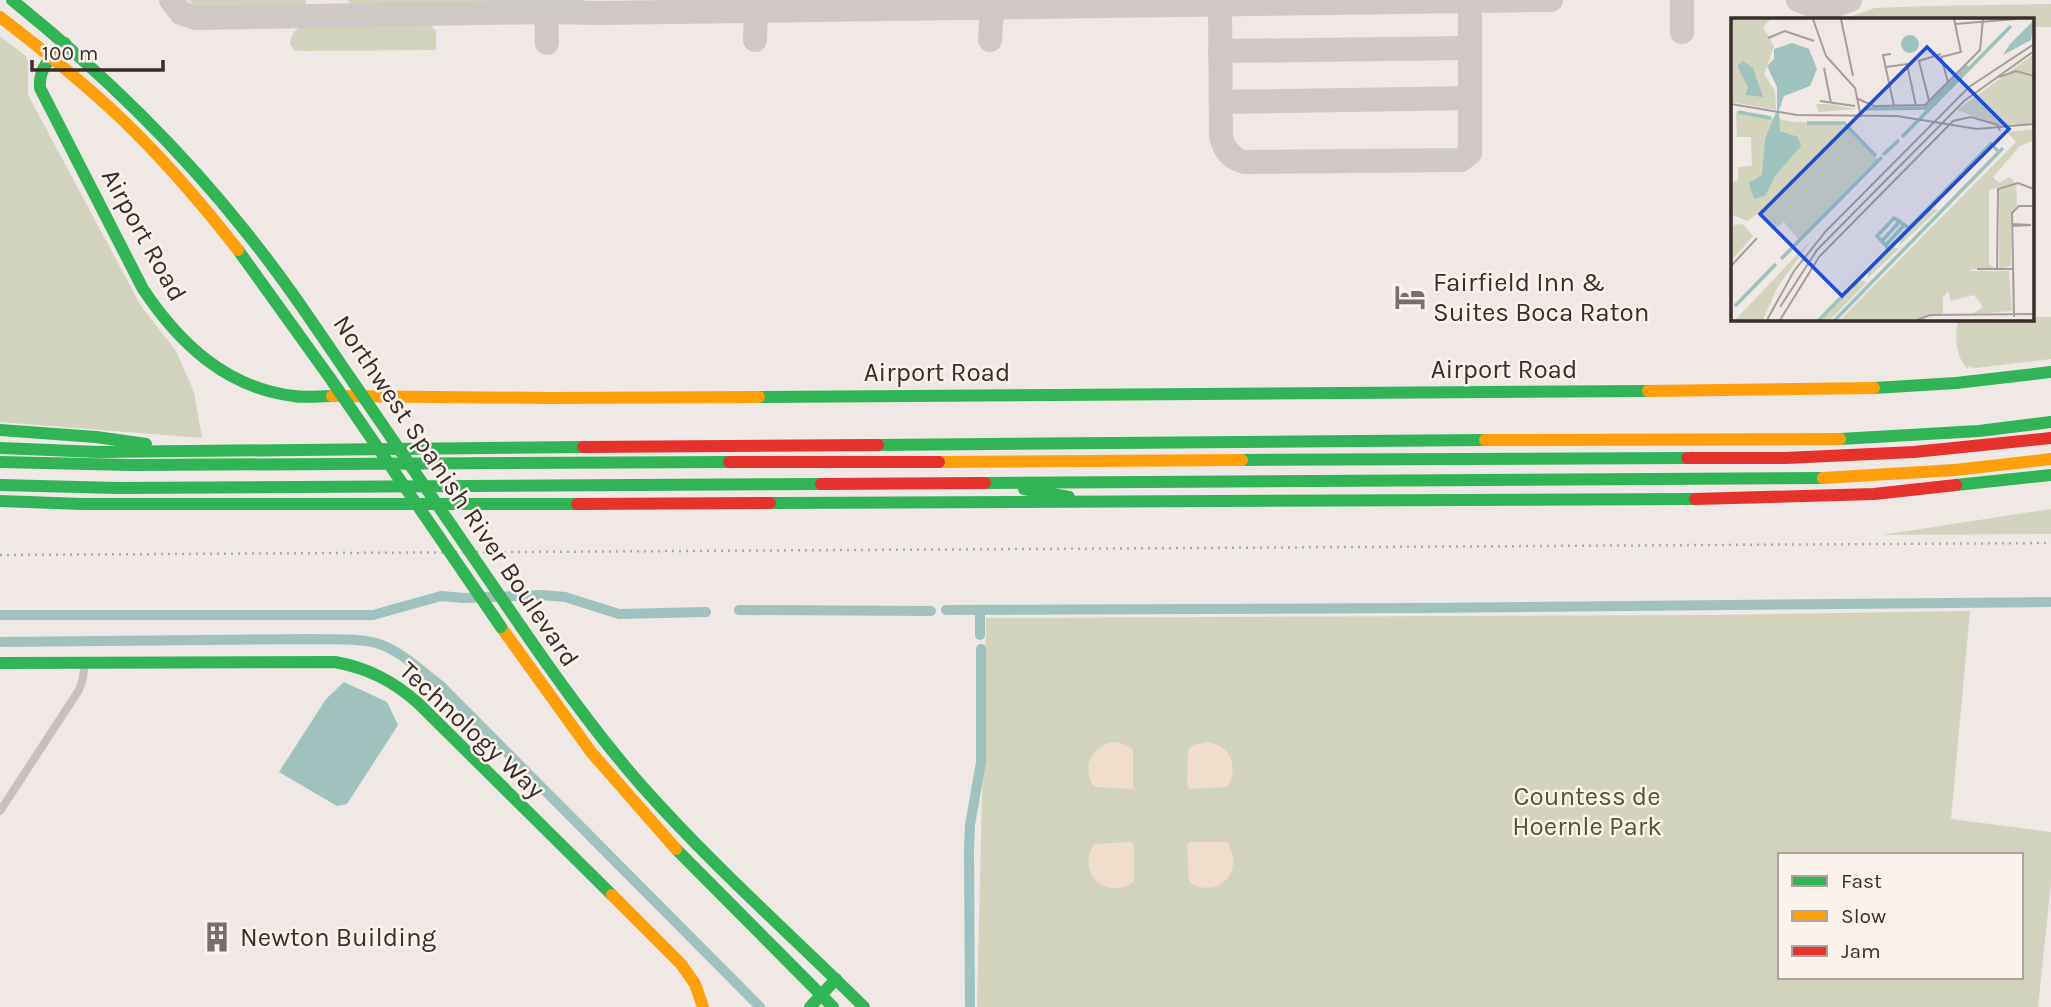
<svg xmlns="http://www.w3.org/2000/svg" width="2051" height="1007" font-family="Karla,sans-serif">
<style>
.green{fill:#d3d4be;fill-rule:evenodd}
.sand{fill:#f0ddcb}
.water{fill:#9fc2be}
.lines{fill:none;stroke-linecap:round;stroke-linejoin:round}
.canal{stroke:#9fc2be;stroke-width:10}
.taxiway{stroke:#d0c9c6;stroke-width:24}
.street{stroke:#c9c0bc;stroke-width:8}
.fast{stroke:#30b455;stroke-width:12}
.slow{stroke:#ff9f0a;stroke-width:12}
.jam{stroke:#e5322d;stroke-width:12}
.rail{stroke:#b0aaa7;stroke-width:2.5;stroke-dasharray:2 5;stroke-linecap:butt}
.fast-bridge{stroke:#30b455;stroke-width:12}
.labels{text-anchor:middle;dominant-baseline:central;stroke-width:5;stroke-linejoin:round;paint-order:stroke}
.street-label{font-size:26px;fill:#3a2d2a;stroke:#fbf2ec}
.poi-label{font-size:26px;fill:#3a2d2a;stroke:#fbf2ec;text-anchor:start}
.park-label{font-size:26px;fill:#4f592d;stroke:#fbf2ec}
.inset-river{fill:none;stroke:#9fc2be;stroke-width:3.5}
.inset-road{fill:none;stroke:#a79d9a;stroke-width:2}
.view{fill:#1d4ed8;fill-opacity:0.15;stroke:#1d4ed8;stroke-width:3.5}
.inset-edge{fill:none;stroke:#3a2d2a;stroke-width:3.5}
</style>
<rect width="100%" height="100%" fill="#efe8e4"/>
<g class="green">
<polygon points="189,0 306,0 306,8 203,9 194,5"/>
<polygon points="347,0 587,0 577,3 536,5 358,8 351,4"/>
<polygon points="671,0 843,0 727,3"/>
<polygon points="2051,4 2051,27 2032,27 2032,19 1844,19 1875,8 1927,6"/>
<path d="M 428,23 L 436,31 L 436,50 L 300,51 L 294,50 L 290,44 C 291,33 296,28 307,24 Z"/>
<polygon points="0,36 26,56 28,62 28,94 34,106 141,306 176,351 194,392 202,438 0,422"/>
<path d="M 2032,317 L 2051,317 L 2051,359 L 1975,368 L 1969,366 L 1968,369 C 1956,359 1953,333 1959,319 Z"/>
<polygon points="2051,509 2051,534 1882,535"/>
<path d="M 1970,611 L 1951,819 L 2051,832 L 2051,882 L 2038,1007 L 977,1007 L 986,618 L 1712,615 ZM 1780,855 L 2021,855 L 2021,977 L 1780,977 Z"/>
</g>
<g class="sand">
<path d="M 1114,742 L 1121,743 L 1133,749 L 1133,789 L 1094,787 C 1081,767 1091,746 1114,742 Z"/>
<path d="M 1207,742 C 1230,745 1240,767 1227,787 L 1189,789 L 1187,784 L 1188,749 L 1193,745 Z"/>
<path d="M 1130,842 L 1134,844 L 1134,882 C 1105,901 1076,873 1094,844 Z"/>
<path d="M 1189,842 L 1227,842 C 1246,871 1218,901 1189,882 L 1187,846 Z"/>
</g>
<polygon class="water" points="344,682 387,702 398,725 347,804 337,806 279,772 326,699"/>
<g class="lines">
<g class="canal">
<polyline points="739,610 931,611"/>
<polyline points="946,610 1421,608 2051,602"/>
<polyline points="980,611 980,635"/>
<polyline points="0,615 373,615 441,596 464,598 541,595 565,597 619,614 706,612"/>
<path d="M 0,642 L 314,639 C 334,640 357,638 376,643 C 400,650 421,671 441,686 L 760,1007"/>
<polyline points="970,1007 969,850 970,825 981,762 981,649"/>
</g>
<g class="taxiway">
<polyline points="171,0 181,13 196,18 546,12 600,13 1551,0"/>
<polyline points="1682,0 1682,32"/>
<polyline points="1798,0 1816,7 1824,19"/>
<path d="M 1220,4 L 1221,136 C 1224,150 1232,159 1245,162 L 1461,160 L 1470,153 L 1470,1"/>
<polyline points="546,12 547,43"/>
<polyline points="1826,19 1834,6 1850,0"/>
<polyline points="755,40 756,10"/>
<polyline points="990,40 992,9"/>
<polyline points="1220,51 1469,48"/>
<polyline points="1221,102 1470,98"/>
</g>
<polyline class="street" points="0,811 79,690 83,678 85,662"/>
<g class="fast">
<path d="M 12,0 C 98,69 177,145 246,232 C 284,279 317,329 351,379"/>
<path d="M 65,43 C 52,56 38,68 40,88 L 143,289 C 179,343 226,388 294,396 C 306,398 320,396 332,396"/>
<polyline points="238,250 330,378"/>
<polyline points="1874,388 1956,383 2051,372"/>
<polyline points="759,397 1648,391"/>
<polyline points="0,430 96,437 146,444"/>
<polyline points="1840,439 1979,431 2051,422"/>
<polyline points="878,445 1485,440"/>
<polyline points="0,448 98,452 583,447"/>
<polyline points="1242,460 1687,458"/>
<polyline points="0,462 131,465 729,462"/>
<polyline points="985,483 1823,478"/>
<polyline points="0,485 118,488 821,484"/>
<polyline points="1956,485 2051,475"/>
<polyline points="1024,489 1069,497"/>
<polyline points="0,501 82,504 577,504"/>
<polyline points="770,503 1695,499"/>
<path d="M 522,628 C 559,682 598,736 641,785 C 711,864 789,933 864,1007"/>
<path d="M 0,663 L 335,662 C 368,668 393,681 418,703 L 612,895"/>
<polyline points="676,849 833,1007"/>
<polyline points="810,1007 836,979"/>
</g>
<g class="slow">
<path d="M 0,17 C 47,53 93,90 135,132 C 172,169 206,209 238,250"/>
<polyline points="1648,391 1874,388"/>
<polyline points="332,396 549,398 759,397"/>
<polyline points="1485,440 1840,439"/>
<polyline points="939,462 1242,460"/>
<polyline points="1823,478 1955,470 2051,459"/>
<polyline points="501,627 591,752 676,849"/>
<polyline points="612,895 681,964 695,984 703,1007"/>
</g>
<g class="jam">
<polyline points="583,447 878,445"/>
<polyline points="1687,458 1785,458 1914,452 2051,438"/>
<polyline points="729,462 939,462"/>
<polyline points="821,484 985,483"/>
<polyline points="1695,499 1874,494 1956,485"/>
<polyline points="577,504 770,503"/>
</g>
<polyline class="rail" points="0,555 2051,543"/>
<g class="fast-bridge">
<polyline points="330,378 501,627"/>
<polyline points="351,379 522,628"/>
</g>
</g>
<defs>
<g id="hotel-bare" transform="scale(2.415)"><path d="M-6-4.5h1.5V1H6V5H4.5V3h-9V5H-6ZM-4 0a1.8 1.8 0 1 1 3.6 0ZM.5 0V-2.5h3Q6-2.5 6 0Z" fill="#796e6b" stroke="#fbf2ec" stroke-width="2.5" paint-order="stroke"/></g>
<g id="building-bare" transform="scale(2.415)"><path d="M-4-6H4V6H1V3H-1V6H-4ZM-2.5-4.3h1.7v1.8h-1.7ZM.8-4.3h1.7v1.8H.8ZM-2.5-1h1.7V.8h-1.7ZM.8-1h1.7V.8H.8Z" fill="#796e6b" stroke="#fbf2ec" stroke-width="2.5" paint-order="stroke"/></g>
</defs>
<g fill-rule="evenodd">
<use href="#hotel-bare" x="1410" y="297"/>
<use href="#building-bare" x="217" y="937"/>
</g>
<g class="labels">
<g class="street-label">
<text transform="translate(144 235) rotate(61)">Airport Road</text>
<text x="1504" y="369">Airport Road</text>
<text x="937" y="372">Airport Road</text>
<text transform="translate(456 491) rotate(56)">Northwest Spanish River Boulevard</text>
<text transform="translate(472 730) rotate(43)">Technology Way</text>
</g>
<g class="poi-label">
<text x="1433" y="282">Fairfield Inn &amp;<tspan x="1433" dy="30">Suites Boca Raton</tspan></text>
<text x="240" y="937">Newton Building</text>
</g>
<g class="park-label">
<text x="1587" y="796">Countess de<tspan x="1587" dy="30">Hoernle Park</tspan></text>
</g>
</g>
<g transform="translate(1731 18)">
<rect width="303" height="303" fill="#efe8e4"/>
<path d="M 0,1 L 40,1 L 32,9 L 43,28 L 33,56 L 44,73 L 45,92 L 0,84 ZM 303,36 L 303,105 L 271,109 L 226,92 ZM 85,86 L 98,86 L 125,91 L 88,94 ZM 5,93 L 62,104 L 111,105 L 147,141 L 68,222 L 53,204 L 43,211 L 29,194 L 16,203 L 0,196 L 0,165 L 7,162 L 7,149 L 21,148 L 20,119 L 6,119 ZM 303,111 L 303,122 L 289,128 L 262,159 L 268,165 L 279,159 L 284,165 L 258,172 L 258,246 L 265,251 L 241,251 L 232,259 L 239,253 L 278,253 L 281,293 L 241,296 L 252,289 L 243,277 L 220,283 L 217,273 L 212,279 L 212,296 L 184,302 L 109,302 L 285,124 L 276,114 ZM 274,166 L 285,166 L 286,187 L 280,196 L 280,248 L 268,251 L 268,170 ZM 200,190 L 207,192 L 169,227 L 169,222 ZM 12,206 L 22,218 L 0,243 L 0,207 ZM 81,221 L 46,270 L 32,302 L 4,302 ZM 162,229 L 168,231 L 137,260 L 137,254 ZM 129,262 L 136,264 L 99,302 L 90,302 Z" fill="#d3d4be"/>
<path d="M 303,2 L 300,22 L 272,37 L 279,26 ZM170 26a9 9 0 1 1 18 0a9 9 0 1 1-18 0ZM 61,25 L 78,31 L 86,51 L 79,68 L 53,78 L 48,92 L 49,113 L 67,119 L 70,128 L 44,158 L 34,178 L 23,181 L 18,165 L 31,157 L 34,121 L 46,92 L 46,69 L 36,48 L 43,41 L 43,31 ZM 12,43 L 22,50 L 32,79 L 14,77 L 17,69 L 6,48 Z" fill="#9fc2be"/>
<path class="inset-river" d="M 133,91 L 194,90 L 237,48M 7,94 L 40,100M 76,105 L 113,105 L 145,138M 171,119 L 280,8M 152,137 L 168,122M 151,223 L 170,202M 155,227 L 174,206M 158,231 L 146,218 L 163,200 L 178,210M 50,241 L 151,139M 4,288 L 45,246M 88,302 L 260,126 L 268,134M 104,302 L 272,130"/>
<path class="inset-road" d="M 82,1 L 95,38 L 124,70 L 130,99M 110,1 L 122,58M 224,6 L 285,1M 37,20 L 54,13 L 83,23M 160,36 L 152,37 L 163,88M 155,49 L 176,46 L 185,88M 93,50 L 100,85M 268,59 L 285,53 L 303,58M 217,64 L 210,39 L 230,34 L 223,1M 125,80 L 143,88 L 194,87 L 249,32 L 252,1M 89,83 L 124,88M 198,83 L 188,43 L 210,36M 0,86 L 66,97 L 166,98 L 246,111 L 303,106M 281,206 L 300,207 L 281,208M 0,248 L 26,220M 246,251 L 283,251M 266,251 L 267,171 L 287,165 L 303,171M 49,289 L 86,232 L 233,83 L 303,33M 283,299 L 281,195 L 288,188 L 303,188M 36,302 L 63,253 L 95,213 L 238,69 L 303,26M 49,302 L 88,239 L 222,103 L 240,99 L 267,107 L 269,113M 186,302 L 199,297 L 303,296"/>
<path class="view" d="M 196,29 L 278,111 L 111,278 L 29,196 Z"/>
<rect width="303" height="303" class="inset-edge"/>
</g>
<rect x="1778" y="853" width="245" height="126" fill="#fbf2ec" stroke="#aea39e" stroke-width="2"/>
<rect x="1792" y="876" width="35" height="10" fill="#30b455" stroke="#aea39e" stroke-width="2"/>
<text x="1841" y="888" font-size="21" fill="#3a2d2a">Fast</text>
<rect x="1792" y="911" width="35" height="10" fill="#ff9f0a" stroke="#aea39e" stroke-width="2"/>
<text x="1841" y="923" font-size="21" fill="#3a2d2a">Slow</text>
<rect x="1792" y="946" width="35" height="10" fill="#e5322d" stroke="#aea39e" stroke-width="2"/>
<text x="1841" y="958" font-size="21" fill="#3a2d2a">Jam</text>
<path d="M32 60v10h131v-10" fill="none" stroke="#3a2d2a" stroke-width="3.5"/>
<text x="42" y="60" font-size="21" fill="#3a2d2a" stroke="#fbf2ec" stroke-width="5" paint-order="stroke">100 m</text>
</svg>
